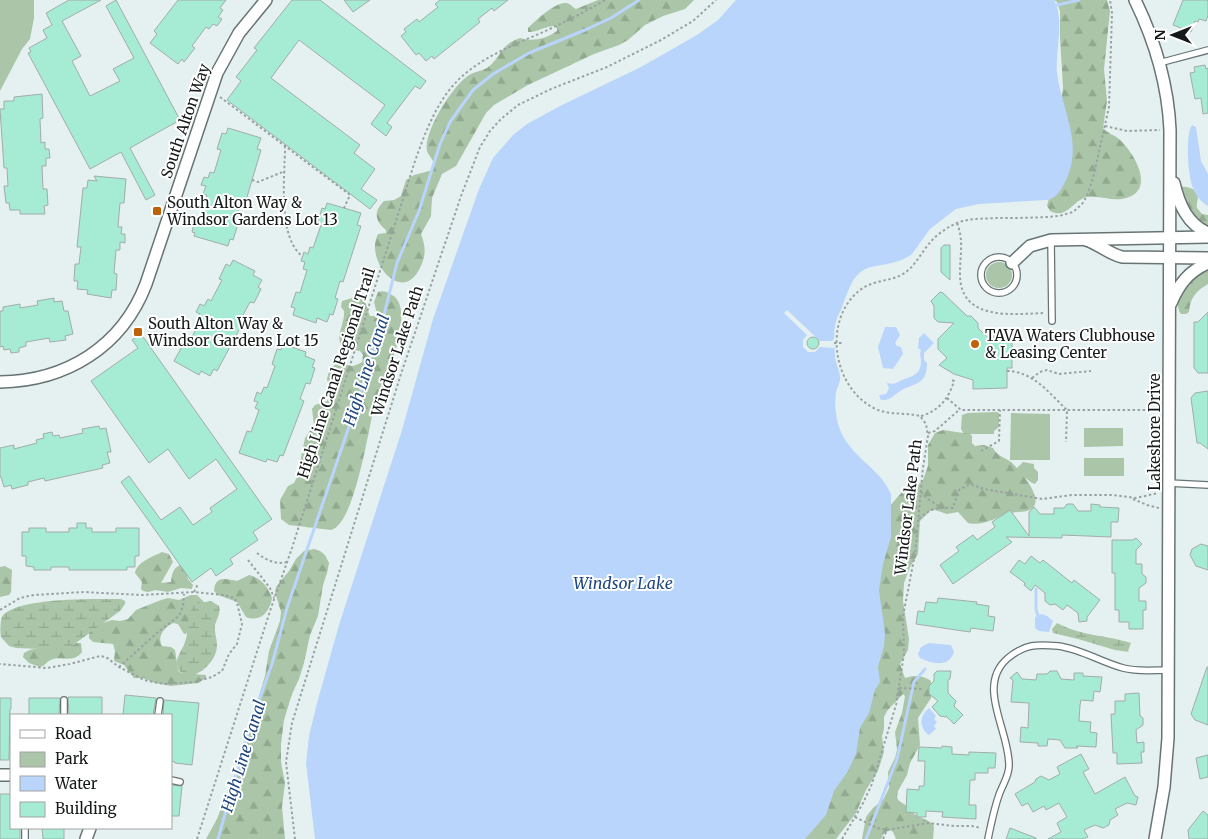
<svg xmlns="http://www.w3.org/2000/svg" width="1208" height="839" font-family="Merriweather,serif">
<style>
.green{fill:#aac5a7}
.forest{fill:url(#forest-firs)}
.wetland{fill:url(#wetland-marsh)}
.water{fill:#bad5fc}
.pier{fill:#e5f1f1}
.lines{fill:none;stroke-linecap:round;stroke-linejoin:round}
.stream{stroke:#bad5fc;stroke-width:3}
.building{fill:#a6ebd3;stroke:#a2ada9}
.service-casing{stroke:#687373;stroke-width:8}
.minor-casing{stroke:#687373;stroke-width:14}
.path{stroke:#99a2a2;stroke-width:2;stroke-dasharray:2.5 2.5;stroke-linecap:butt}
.service{stroke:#fff;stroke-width:5.5}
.minor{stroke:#fff;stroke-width:11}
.poi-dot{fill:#bd6208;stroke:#fff;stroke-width:2}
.labels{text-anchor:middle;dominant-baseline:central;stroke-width:4;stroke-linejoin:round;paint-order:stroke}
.street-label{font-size:15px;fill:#151919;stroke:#fff}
.poi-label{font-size:15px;fill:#151919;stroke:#fff;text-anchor:start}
.water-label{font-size:16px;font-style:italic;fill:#1f4680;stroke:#fff}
</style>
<defs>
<pattern id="forest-firs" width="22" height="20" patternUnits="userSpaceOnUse" patternTransform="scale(1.25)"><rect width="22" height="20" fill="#aac5a7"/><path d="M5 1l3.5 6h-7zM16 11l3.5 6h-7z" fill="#91a98f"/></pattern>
<pattern id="wetland-marsh" width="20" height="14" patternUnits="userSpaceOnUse" patternTransform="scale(1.25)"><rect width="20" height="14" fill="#aac5a7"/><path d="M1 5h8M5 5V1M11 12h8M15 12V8" fill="none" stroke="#91a98f"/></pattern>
</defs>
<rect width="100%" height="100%" fill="#e5f1f1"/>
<g class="green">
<polygon points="0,0 34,0 34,18 30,39 22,49 0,91"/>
<circle cx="999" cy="275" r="13"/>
<polygon points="997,412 999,413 999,427 994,431 994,434 964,434 961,429 962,415 968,413"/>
<polygon points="1011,413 1050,414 1050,460 1010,460"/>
<polygon points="1084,428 1123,428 1123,446 1084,447"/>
<rect x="1084" y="458" width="40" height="18"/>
<polygon points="1023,462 1034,464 1034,468 1038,472 1038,480 1035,484 1032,483 1015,470"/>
</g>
<g class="forest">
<path d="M 598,0 L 694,0 L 685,9 L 663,16 L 645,25 L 628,40 L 619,45 L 594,54 L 528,85 L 494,105 L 486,113 L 456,166 L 442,174 L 432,198 L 431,216 L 421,234 C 426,247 426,256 420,268 C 402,306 364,260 378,234 L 386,233 L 386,230 C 375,221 373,212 384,201 L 394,200 L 401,196 L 406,180 L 414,175 L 433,170 L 434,164 C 433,159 428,155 427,151 C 423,132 453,85 469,75 C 474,72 481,71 487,68 C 502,57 499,45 520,38 C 532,42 546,39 557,31 L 557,28 L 554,26 C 546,26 535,33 528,32 L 528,28 C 535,21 555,2 566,3 C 570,3 572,7 576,9 Z"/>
<path d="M 1054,0 L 1107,0 L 1110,11 L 1104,69 L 1107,101 L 1103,128 C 1107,133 1114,135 1119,139 C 1133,151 1157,190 1126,198 C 1114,202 1100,195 1087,197 C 1073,200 1067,220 1050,211 L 1047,206 L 1049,198 L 1063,87 L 1060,38 L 1060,11 L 1057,2 Z"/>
<path d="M 1180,187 C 1186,186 1196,188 1198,196 C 1198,200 1196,204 1197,208 L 1202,214 L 1208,215 L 1208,231 L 1195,223 Z"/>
<path d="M 1208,264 L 1208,284 C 1196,291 1190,298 1189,312 L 1186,314 L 1181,314 C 1175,307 1178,292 1183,284 C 1188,276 1201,269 1208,264 Z"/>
<path d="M 357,291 L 361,291 C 364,294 366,308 370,316 L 374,316 L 377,314 L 374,302 L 378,292 C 384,290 387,292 392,295 C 411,305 396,351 390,367 C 386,378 379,388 376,399 C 369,423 356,523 331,530 L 289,525 L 281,519 L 280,500 L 288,486 L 294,483 L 297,477 L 305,438 L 314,425 L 312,409 L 315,405 L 327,401 C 331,393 332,388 327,380 C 328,372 331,367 338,362 C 350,365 350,369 362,362 L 363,355 L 360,351 L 347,349 L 341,346 C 336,334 345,323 344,311 L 341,307 L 342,301 L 352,298 Z"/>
<path d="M 943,430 L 970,434 L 972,436 L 972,443 L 975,446 L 984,445 L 993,448 C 997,456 1004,457 1011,462 C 1020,470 1046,500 1031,509 C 1026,513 1018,511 1012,513 C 997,516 984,527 968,523 L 958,512 L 947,514 L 935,510 L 930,511 L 920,521 L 918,554 L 910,567 L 904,583 L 903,601 L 909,639 L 908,650 L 900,664 L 905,678 C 914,675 923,675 931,681 L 931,698 L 918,718 L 920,745 L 910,763 L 907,775 L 898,791 L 897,796 L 898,800 L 908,807 L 914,814 L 932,823 L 934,827 L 933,839 L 896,839 L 893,832 L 890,830 L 884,833 L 881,839 L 862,839 L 866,817 L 873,808 L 883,800 L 889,788 L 888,772 L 895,758 L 897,750 L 895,732 L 902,713 L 905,696 L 903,694 L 887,711 L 884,717 L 884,729 L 882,736 L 884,752 L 878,771 L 866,790 L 856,813 L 836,839 L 793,839 L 874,603 L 889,507 L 902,492 L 915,488 L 923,480 L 928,466 L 928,445 L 935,433 Z"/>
<polygon points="314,549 320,551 325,555 329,563 327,573 323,585 318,616 310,635 304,663 299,679 292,694 284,720 281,744 281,762 285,783 282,807 285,839 206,839 217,819 231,781 242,763 244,756 245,742 265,676 269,651 280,621 281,612 275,592 276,587 289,571 296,559 304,551"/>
<path d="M 162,552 L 169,554 L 173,562 L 161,583 L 171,582 C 172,575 172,569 180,565 L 186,569 L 188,579 L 193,585 L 192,589 L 181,588 L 168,592 L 156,590 L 148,592 L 143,591 L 141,589 L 142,582 L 135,573 C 137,562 152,557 162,552 Z"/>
<polygon points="5,566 12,570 11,592 9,595 0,597 0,567"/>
<path d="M 249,575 C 261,578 268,586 272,598 C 270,611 261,623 246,617 L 237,602 L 218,595 L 214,591 C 215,575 226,579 237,581 Z"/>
<path d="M 191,595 L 197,595 L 205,603 L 188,633 L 184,634 L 178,624 L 173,623 C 164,628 157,636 162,646 L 171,647 L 175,650 L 178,670 L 181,673 L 206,675 L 206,678 L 198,683 L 171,686 L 155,683 L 143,678 L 134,678 L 124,665 L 114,661 L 115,651 L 113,644 L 93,642 L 89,638 L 89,632 L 100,624 L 112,620 L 120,621 L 128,619 L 136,610 L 161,600 L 168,598 L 179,600 Z"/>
<path d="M 76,643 L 81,643 L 82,652 C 73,664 62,655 51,660 C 46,662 45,666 40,667 L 29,663 L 23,657 L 24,653 C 39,643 61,655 76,643 Z"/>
</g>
<g class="wetland">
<path d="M 121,599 L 125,601 L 125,604 L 120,611 L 66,650 L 16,648 L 9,646 L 1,637 C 0,631 0,619 3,615 C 21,597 95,599 121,599 Z"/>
<path d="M 211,601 L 219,606 C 221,613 217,618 215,625 C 214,632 217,638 217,645 C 217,660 201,676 187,676 C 182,673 177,671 177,664 C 176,657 183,649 185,642 C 190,629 185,616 195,604 Z"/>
<path d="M 1057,623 C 1081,636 1106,635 1131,643 L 1128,651 L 1129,652 L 1115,650 L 1078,639 L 1053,633 L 1052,629 Z"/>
</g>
<g class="water">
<path d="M 736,0 L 1054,0 C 1065,19 1055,51 1057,73 C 1062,112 1086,146 1063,186 C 1059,193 1055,199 1046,200 L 979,204 L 956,209 L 930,229 L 912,254 C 895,267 873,263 862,271 C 851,279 848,292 843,304 C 842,309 839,313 837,318 C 833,329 834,343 835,355 C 835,363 840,370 840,377 C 841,382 837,387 836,392 C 834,406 836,424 843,436 C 855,459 881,470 891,494 L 891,537 L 883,564 L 879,590 L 885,633 L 884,646 L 878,667 L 880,682 L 875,690 L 869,713 L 860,728 L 856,754 L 848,771 L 834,791 L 826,815 L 805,839 L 315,839 L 306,763 L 309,736 L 317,703 L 339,625 L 402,430 L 433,319 L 479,189 L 493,158 L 513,135 L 527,124 L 562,105 L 641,67 L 697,35 L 718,20 Z"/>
<path d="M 1192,125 L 1196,127 L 1201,161 L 1208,174 L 1208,206 C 1201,202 1196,196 1193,188 C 1188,176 1185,135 1192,125 Z"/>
<polygon points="885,327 896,327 900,335 895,343 897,346 901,347 903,354 893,369 883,368 878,347"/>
<path d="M 924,333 L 934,343 L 924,353 L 924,360 L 927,363 C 927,387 913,382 899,392 C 892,396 890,401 881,400 L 879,395 L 886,394 L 889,388 L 887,383 C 894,385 896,383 902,380 C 912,376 921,375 921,361 C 921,356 919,355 921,350 L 918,348 L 919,338 Z"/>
<polygon points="1042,614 1047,616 1053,621 1049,632 1039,631 1035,628 1035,617"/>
<path d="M 929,643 L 951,645 L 954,652 C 949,668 932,664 920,658 L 918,654 L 921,647 Z"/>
<path d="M 929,708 L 936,716 L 934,719 L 937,722 L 934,726 L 936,729 L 929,735 C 919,728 919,716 929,708 Z"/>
</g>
<polygon class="pier" points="787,310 820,341 832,341 834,339 834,348 820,347 815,352 808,352 803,347 803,340 807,335 784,313"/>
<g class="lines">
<g class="stream">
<polyline points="1057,5 1079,0"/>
<polyline points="1036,589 1036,609 1038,616"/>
<polyline points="218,839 250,726 272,664 287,608 354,412 384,315 397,263 419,211 440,144 450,122 473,90 493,74 529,53 585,30 611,18 639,0"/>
<polyline points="866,839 897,759 914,682 925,669"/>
</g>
</g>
<g class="building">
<polygon points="69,0 101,0 62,21 81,56 72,61 90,96 120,81 113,69 134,58 106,6 116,0 180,120 130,148 155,195 146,200 121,152 90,169 28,53 31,52 29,48 47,38 43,30 52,25 46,13"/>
<polygon points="178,0 226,0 220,8 223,10 218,17 222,19 217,26 213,24 209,29 206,27 192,46 195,48 184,62 182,59 178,64 150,43 157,34 154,31"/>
<polygon points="292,0 320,0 426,81 420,89 415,86 387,123 392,127 386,136 371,124 385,105 299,40 271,78 360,145 354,153 375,169 361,189 377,200 370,209 227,100 241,81 236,77 257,50 254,48"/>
<polygon points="344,0 370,0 353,12"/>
<polygon points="440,0 508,0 494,11 492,8 478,19 480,22 434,59 432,56 426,61 419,53 416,55 401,36 406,32 404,29 417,19 419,22 438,7 435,4"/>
<polygon points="1183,0 1208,0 1208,15 1206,21 1199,19 1198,22 1195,21 1191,32 1173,25"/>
<polygon points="1205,65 1206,69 1208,68 1208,113 1203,114 1201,98 1195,99 1190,73 1195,72 1194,67"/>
<polygon points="42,94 43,118 40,119 41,143 45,142 45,149 49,149 50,158 46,158 46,166 42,166 43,189 47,189 48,205 44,206 45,214 20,214 20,210 10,210 9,203 6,203 4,186 8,186 7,168 4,168 0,109 4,109 4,101 14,101 14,97"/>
<polygon points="228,128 261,138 257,149 261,150 244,207 240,206 235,223 238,224 233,240 230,239 228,246 194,236 195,233 192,232 196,216 200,217 207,195 203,194 206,186 201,185 204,177 208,178 210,172 214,173 221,150 217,149 222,133 226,134"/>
<polygon points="94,176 126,179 124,203 120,203 118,227 122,227 121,234 125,234 125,243 120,242 120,250 116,250 114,273 117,274 116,290 112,290 111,298 87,294 88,290 77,289 78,281 74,281 75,264 79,264 81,247 77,247 83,188 87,188 88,180 97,181"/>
<polygon points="327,203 361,213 357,225 361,226 343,282 340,281 335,298 338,299 333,315 330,314 327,322 317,318 316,323 293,315 295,308 291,307 296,292 300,293 307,270 303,269 305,262 301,261 304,252 308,254 310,247 313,248 321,225 317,224 322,208 325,209"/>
<polygon points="944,245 950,245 950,280 941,272 941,248"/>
<polygon points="233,260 255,271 253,275 262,280 258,287 261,289 254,303 250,302 242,317 245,319 217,371 214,369 210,376 201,371 199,375 174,361 185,341 189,343 200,321 197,320 200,314 196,312 200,304 204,306 208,299 211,301 222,280 219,279 226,264 230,266"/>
<polygon points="940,292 943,293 967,316 971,316 978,323 978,328 986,336 1012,336 1012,368 1007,368 1007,388 973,389 973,380 954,374 939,365 947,358 938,349 938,339 954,323 938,322 934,318 934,306 931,301"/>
<polygon points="54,298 54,302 62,301 64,311 68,311 73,334 65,336 66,340 50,342 49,338 26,342 26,346 19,348 19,352 11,353 10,349 4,350 3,346 0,347 0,311 3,311 3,307 20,304 20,308 38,305 37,301"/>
<polygon points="1208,312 1208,373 1198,373 1194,368 1194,322 1198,322"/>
<polygon points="141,334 272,519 253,532 258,540 230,559 233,564 216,576 211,568 192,582 121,482 129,476 161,520 180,507 193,525 212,512 210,508 237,489 216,459 189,479 168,449 149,463 91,381 138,348 132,340"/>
<circle cx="813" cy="343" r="6"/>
<polygon points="283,344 306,352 305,356 315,360 312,367 315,368 310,384 306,383 300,399 304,401 283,456 280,455 277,462 267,459 266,462 239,453 247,431 251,432 259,410 255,408 258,402 254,401 257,392 261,394 264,387 267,388 275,366 272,364 277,349 281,350"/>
<polygon points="1208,391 1208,449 1200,443 1197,443 1191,398 1195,393"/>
<polygon points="99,426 100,429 106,428 111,452 107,452 110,463 102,465 103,468 45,481 44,478 28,482 28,485 12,489 11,485 4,487 1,477 0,477 0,448 14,445 14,449 37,443 36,440 44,438 43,434 52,432 53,436 59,435 60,438 83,433 82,429"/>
<polygon points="1067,504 1073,504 1078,511 1091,511 1091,504 1100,505 1100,507 1119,508 1118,522 1111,522 1111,537 1062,535 1062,538 1006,537 1012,542 953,584 940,565 959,551 956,547 973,535 977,540 995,527 992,522 1010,510 1029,536 1029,512 1034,507 1040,514 1054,514 1054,508 1064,508"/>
<polygon points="77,523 86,523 86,528 92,528 92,532 116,532 116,528 139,528 139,556 135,556 135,567 127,567 127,570 69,570 69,567 51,567 51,570 34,570 34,567 26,566 26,556 22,556 22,532 29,532 29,528 46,528 46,532 69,532 69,528 77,528"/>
<polygon points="1136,538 1142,544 1136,550 1136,564 1142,564 1142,574 1146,577 1146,583 1139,588 1139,601 1146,601 1146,610 1143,610 1143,629 1129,629 1129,622 1119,622 1119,610 1115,610 1115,573 1112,573 1112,540 1133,540"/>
<polygon points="1201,544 1208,546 1208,570 1196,566 1190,555 1192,549"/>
<polygon points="1031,556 1040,563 1043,560 1072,583 1074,580 1100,600 1087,617 1087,621 1079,622 1078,613 1067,605 1063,610 1055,604 1050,605 1045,601 1045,593 1035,585 1031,591 1024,585 1025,583 1010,572 1019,560 1025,564"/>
<polygon points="938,598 977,602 976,604 989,606 988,616 995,617 993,631 971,628 970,632 916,624 918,611 924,612 926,602 937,603"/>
<polygon points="1207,667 1208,667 1208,725 1195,720 1191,714"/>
<polygon points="937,671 951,671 950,679 948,680 948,693 956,701 954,706 963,715 954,724 947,717 940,716 932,707 938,701 929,694 929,686 934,681 934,674"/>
<polygon points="1050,671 1057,671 1061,679 1074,680 1074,673 1083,673 1083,676 1102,677 1100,692 1094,691 1093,701 1081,700 1080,705 1079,721 1091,722 1090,732 1097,733 1096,747 1076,746 1078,748 1065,748 1060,740 1048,739 1047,746 1038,746 1038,743 1020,742 1021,727 1028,728 1029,703 1011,702 1013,680 1010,678 1017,672 1022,679 1036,680 1037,674 1047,674"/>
<polygon points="1139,693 1140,716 1143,718 1143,725 1136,730 1137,743 1144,742 1144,752 1141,752 1142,763 1117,764 1117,753 1113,753 1111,714 1115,714 1115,701 1125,701 1125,694"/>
<polygon points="125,695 156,698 153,715 123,715"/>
<polygon points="68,697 102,697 102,715 69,715"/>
<polygon points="0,698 11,698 11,709 10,709 9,760 0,760"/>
<polygon points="29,698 60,698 59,715 29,715"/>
<polygon points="164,700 199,703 192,765 175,763 175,762 171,761 171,715 163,715"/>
<polygon points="942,746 952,747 952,754 969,755 969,752 996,753 995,768 988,768 988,773 975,773 975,780 970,780 969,805 976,805 976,819 942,817 943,812 926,811 926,817 917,817 917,813 906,812 907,789 919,790 919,786 924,786 925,761 918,761 919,747 942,748"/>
<polygon points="1081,754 1089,769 1083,772 1095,794 1125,777 1135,796 1138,797 1136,805 1127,803 1115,809 1118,815 1110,820 1109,825 1103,828 1095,825 1084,830 1088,837 1083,839 1048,839 1061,832 1057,823 1067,817 1059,803 1046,810 1044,806 1033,812 1028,803 1022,806 1015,794 1035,782 1036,779 1041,776 1049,780 1060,774 1057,767"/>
<polygon points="1208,755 1208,777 1200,779 1196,758"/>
<polygon points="171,785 182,786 179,816 171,816"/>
<polygon points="0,794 11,794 11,828 20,828 20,839 0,839"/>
<polygon points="1203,811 1208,815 1208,839 1189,839 1188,830"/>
<polygon points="42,828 64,828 64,839 43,839"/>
<polygon points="1010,828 1036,838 1036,839 1006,839"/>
</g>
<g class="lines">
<g class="service-casing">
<g id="service">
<polyline points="1159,63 1208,50"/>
<polyline points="1051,240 1052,321"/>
<circle cx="999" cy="275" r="18"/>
<polyline points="1168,483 1208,485"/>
<polyline points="64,700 64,715"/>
<polyline points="158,715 160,701"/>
<polyline points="171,780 180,782"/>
<polyline points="25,839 25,828"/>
<path d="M 988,839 C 991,824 994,809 999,795 C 1002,786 1009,776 1009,766 C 1010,731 975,686 1008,658 C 1025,644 1037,644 1058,646 C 1081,649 1101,662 1123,668 C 1138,672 1153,670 1168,670"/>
</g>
</g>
<g class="minor-casing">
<g id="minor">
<path d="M 1135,0 C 1155,41 1168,85 1170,130 L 1168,738 L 1164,787 L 1155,839"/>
<path d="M 1174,183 C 1179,204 1187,224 1208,233"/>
<path d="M 1086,240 C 1099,244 1109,254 1122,257 L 1208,258"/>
<polyline points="1012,263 1030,246 1051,240 1208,237"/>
<path d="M 1171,303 C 1179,284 1189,271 1208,263"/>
<path d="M 0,382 C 66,381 122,347 146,284 L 217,73 L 239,33 L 266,0"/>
<polyline points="0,775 11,775"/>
<polyline points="86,839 90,828"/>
</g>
</g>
<g class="path">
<polyline points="220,97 350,195 344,208"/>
<polyline points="1105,126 1127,131 1160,130"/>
<path d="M 285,146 C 285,176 277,236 302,256"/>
<polyline points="252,180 258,182 285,171"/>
<path d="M 957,223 C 964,240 960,255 960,273 C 959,322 1013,314 1045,313"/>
<polyline points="834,343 843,343"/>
<path d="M 1007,371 C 1033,371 1050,394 1067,410 L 1066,442"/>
<polyline points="1032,378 1040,372 1047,370 1059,374 1091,371"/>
<polyline points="947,398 961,410 1156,410"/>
<path d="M 921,416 C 939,411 949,398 954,381 L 950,379"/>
<polyline points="928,433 935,431 959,410"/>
<polyline points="981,451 999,441 1000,410"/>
<polyline points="921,492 928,499 940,507"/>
<polyline points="1133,499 1147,505 1159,508"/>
<path d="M 919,519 C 930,508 938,507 953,508 L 959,490 L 970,484 L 984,489 L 1042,499 L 1072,495 L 1113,495 L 1136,498 L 1158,493"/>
<path d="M 257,553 C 266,560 276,565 287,562"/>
<polyline points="248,560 270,588 274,598"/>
<polyline points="194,592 198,584"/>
<polyline points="0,610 20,598 34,595 84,592 142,595 194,592 224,595 234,598 237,603 242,624 237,644 229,654 222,671 212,677 194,682 164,684 144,680 119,667 106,657 100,656 70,664 47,668 0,664"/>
<polyline points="119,667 158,632 179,616 183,606 184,594"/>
<polyline points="899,688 924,689"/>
<polyline points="855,817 877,828 887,830 928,823 954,826 972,826 981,828"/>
<path d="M 197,839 L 270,611 L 292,548 L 415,161 C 424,136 433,111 450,89 C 476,57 518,44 554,27 C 571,19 588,10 605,0"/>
<polyline points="295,839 286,762 292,723 401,374 461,196 480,147 490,131 501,119 518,105 551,89 607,67 661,40 693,21 716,0"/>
<path d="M 842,839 L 862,805 L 872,784 L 896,705 L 904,654 L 903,616 L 915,554 L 923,468 L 928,436 L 926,424 L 920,416 C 904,412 887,416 872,407 C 832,385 823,319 860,290 C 874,279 893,282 906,272 C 914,266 919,257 925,249 C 933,237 944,229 957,223 C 969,218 982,219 995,218 C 1016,218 1038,218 1059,216 L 1073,212 L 1082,204 L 1087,196 L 1093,178 L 1109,107 L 1112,13 L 1110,0"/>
<polyline points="883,839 887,830"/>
</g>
<use href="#service" class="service"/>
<use href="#minor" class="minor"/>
</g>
<g class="poi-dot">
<rect x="152" y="206" width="10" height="10" rx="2.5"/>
<rect x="133" y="327" width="10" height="10" rx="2.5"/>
<circle cx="975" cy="344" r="5"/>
</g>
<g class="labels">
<g class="street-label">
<text transform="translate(185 121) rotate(-71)">South Alton Way</text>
<text transform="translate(397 351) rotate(-72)">Windsor Lake Path</text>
<text transform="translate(336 373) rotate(-72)">High Line Canal Regional Trail</text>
<text transform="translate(1154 432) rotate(-90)">Lakeshore Drive</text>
<text transform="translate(908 507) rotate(-83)">Windsor Lake Path</text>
</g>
<g class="poi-label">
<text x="167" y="202">South Alton Way &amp;<tspan x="167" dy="17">Windsor Gardens Lot 13</tspan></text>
<text x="148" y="323">South Alton Way &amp;<tspan x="148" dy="17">Windsor Gardens Lot 15</tspan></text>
<text x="985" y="335">TAVA Waters Clubhouse<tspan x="985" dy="17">&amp; Leasing Center</tspan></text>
</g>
<g class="water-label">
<text transform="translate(366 370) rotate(-72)">High Line Canal</text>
<text x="623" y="583">Windsor Lake</text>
<text transform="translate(243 756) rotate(-73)">High Line Canal</text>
</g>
</g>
<rect x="10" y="714" width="162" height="115" fill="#ffffff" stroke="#a1a3a3"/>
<rect x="20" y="730" width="25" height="8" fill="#ffffff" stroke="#a1a3a3"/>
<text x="55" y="739" font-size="15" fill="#151919">Road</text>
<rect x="20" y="752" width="25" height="15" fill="#aac5a7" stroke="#a1a3a3"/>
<text x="55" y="764" font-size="15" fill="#151919">Park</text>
<rect x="20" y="776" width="25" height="15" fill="#bad5fc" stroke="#a1a3a3"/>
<text x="55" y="789" font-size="15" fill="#151919">Water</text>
<rect x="20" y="802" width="25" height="15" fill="#a6ebd3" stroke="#a1a3a3"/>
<text x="55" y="814" font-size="15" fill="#151919">Building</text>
<g transform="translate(1173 35) rotate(270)" stroke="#ffffff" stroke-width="4" paint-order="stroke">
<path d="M0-4L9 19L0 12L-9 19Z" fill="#151919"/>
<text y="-8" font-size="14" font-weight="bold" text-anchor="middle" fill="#151919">N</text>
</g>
</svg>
